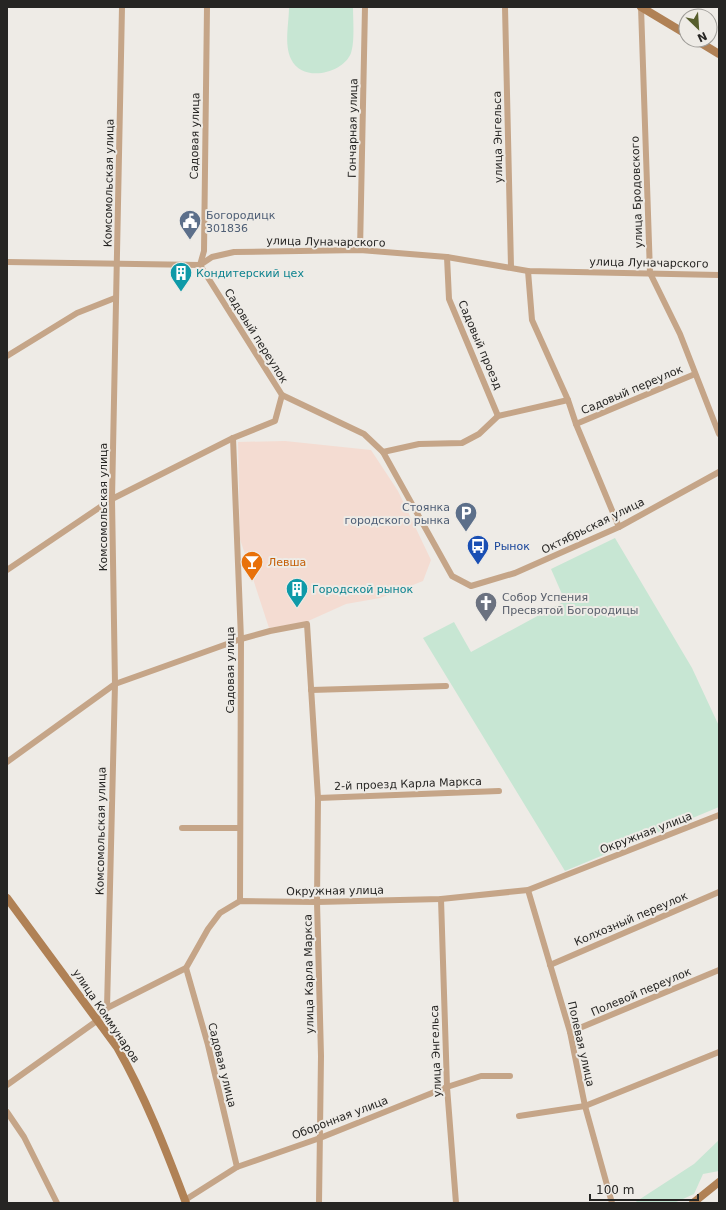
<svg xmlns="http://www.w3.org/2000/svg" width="726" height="1210" font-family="'DejaVu Sans',sans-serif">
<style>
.commercial{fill:#f4dcd2}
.green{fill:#c7e6d3}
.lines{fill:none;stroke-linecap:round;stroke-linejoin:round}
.street{stroke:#c5a588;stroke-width:6}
.secondary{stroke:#b08155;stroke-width:8}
.labels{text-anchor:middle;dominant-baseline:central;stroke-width:4;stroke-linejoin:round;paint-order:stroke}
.street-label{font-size:11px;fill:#262523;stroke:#eeebe6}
.service-label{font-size:11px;fill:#4e5e75;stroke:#eeebe6;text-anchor:start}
.culture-label{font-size:11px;fill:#0d838f;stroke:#eeebe6;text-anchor:start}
.transit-label{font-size:11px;fill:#164399;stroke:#eeebe6;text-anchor:start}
.food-label{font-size:11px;fill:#c56008;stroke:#eeebe6;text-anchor:start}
.worship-label{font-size:11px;fill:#5b616d;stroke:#eeebe6;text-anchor:start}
</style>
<rect width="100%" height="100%" fill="#eeebe6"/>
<polygon class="commercial" points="285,441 371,450 398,491 431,560 423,581 380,598 346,604 306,622 269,628 240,539 238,442"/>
<g class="green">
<path d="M 289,7 L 353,7 C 353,19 355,42 351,53 C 343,74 302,83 291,59 C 284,44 289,23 289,7 Z"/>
<polygon points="615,538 692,668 719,726 719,807 565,871 423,638 454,622 471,652 565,601 551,569"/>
<polygon points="719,1140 719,1171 703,1174 694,1194 674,1203 634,1203 694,1164"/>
</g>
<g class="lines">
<g class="street">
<polyline points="505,7 511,267"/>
<polyline points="641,7 650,273 680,334 719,434"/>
<polyline points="360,250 365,7"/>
<polyline points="447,257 449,299 498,416"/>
<polyline points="7,262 200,265 212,257 234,252 360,250 447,257 528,271 719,275"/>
<polyline points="200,265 282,395 364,434 383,452 452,576 471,586 515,573 619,527 719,472"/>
<polyline points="200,265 204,251 207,7"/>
<polyline points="528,271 532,320 568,400 576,424 619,527"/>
<polyline points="7,356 77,313 115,298"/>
<polyline points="576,424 695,374"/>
<polyline points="233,438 241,639 240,901"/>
<polyline points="383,452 419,444 462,443 479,434 498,416 568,400"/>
<polyline points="7,570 112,499 233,438 275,421 282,395"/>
<polyline points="311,690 446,686"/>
<polyline points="7,762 115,684 241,639 270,631 307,624 318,798 317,902 321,1056 319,1203"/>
<polyline points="318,798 499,791"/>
<polyline points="182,828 240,828"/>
<polyline points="528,890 570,1032 585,1106 612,1203"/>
<polyline points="441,899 447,1087 456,1203"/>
<polyline points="550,965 719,892"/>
<polyline points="186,968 208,1045 237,1167"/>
<polyline points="107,1008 115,684 112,499 122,7"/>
<polyline points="570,1032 719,970"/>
<polyline points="7,1085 98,1020 107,1008 186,968 208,929 220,913 240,901 317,902 441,899 528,890 719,815"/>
<polyline points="7,1112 24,1137 57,1203"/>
<polyline points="519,1116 585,1106 719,1052"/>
<polyline points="185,1200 237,1167 320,1138 447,1087 481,1076 510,1076"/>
</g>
<g class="secondary">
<polyline points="641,7 686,34"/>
<polyline points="696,40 719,54"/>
<path d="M 7,898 L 117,1047 C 145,1096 166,1150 186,1203"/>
<polyline points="693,1203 719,1182"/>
</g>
</g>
<defs>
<g id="civic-pin" transform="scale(1.15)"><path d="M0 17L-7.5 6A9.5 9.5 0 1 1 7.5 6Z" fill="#5c6f8a" stroke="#eeebe6"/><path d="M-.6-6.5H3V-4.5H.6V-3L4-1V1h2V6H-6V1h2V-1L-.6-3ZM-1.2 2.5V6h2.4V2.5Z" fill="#fff"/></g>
<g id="building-pin" transform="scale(1.15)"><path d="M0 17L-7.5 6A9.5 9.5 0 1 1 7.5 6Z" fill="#0f9aa8" stroke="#eeebe6"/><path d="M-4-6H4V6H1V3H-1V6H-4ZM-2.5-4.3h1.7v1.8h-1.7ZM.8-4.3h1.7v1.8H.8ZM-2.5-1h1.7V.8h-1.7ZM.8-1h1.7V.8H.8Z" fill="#fff"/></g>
<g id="parking-pin" transform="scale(1.15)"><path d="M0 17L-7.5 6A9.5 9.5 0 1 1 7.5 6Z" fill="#5c6f8a" stroke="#eeebe6"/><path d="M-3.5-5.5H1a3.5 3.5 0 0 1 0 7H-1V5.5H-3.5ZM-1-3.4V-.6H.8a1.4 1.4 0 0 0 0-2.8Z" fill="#fff"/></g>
<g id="bus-pin" transform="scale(1.15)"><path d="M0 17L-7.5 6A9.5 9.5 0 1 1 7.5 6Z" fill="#1a4fb4" stroke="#eeebe6"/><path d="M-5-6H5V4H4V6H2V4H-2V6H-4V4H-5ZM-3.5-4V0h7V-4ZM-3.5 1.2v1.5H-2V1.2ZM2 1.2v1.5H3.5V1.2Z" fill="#fff"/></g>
<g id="bar-pin" transform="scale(1.15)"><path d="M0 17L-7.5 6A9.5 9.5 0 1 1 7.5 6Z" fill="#e8710a" stroke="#eeebe6"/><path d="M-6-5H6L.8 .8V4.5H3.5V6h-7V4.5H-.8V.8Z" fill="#fff"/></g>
<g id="church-pin" transform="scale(1.15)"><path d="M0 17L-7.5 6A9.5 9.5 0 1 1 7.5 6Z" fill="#6b7280" stroke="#eeebe6"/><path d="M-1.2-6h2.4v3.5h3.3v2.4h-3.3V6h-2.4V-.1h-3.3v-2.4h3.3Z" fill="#fff"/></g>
</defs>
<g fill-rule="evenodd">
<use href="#civic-pin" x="190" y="221"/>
<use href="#building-pin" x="181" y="273"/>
<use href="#parking-pin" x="466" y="513"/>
<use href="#bus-pin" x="478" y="546"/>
<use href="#bar-pin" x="252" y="562"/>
<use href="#building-pin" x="297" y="589"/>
<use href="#church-pin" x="486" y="603"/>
</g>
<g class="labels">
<g class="street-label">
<text transform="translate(353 128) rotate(-89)">Гончарная улица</text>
<text transform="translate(195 136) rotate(-89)">Садовая улица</text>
<text transform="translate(498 137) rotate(-91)">улица Энгельса</text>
<text transform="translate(109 183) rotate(-89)">Комсомольская улица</text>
<text transform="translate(637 192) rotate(-92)">улица Бродовского</text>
<text transform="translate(326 242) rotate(1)">улица Луначарского</text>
<text transform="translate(649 263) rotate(1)">улица Луначарского</text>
<text transform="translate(256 336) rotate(58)">Садовый переулок</text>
<text transform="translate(480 345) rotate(67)">Садовый проезд</text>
<text transform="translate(632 390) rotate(-23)">Садовый переулок</text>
<text transform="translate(103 507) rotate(-90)">Комсомольская улица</text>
<text transform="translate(593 526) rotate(-26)">Октябрьская улица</text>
<text transform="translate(230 670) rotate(-90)">Садовая улица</text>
<text transform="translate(408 784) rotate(-2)">2-й проезд Карла Маркса</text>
<text transform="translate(101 831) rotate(-89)">Комсомольская улица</text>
<text transform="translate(646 833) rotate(-21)">Окружная улица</text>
<text transform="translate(335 891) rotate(-1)">Окружная улица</text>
<text transform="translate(631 919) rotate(-23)">Колхозный переулок</text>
<text transform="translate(309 974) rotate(-91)">улица Карла Маркса</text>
<text transform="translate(641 992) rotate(-23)">Полевой переулок</text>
<text transform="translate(106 1016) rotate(56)">улица Коммунаров</text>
<text transform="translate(581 1044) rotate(77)">Полевая улица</text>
<text transform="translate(436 1051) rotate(-92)">улица Энгельса</text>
<text transform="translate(222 1065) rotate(76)">Садовая улица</text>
<text transform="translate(340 1118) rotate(-21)">Оборонная улица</text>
</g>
<g class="service-label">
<text x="206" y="215">Богородицк<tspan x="206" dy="13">301836</tspan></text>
<text x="450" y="507" text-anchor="end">Cтоянка<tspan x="450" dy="13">городского рынка</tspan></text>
</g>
<g class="culture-label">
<text x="196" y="273">Кондитерский цех</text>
<text x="312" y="589">Городской рынок</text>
</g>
<g class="transit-label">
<text x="494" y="546">Рынок</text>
</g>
<g class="food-label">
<text x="268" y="562">Левша</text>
</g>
<g class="worship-label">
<text x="502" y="597">Собор Успения<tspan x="502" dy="13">Пресвятой Богородицы</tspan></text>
</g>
</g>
<rect width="726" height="1210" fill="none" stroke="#262523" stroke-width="16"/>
<g transform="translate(698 28) rotate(155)"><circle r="19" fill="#eeebe6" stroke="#9e9c98"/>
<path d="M0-3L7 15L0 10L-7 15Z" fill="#575e2d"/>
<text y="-6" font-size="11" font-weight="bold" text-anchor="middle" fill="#262523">N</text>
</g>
<path d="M590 1194v6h108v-6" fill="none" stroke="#262523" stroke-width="2"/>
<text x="596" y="1194" font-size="12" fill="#262523" stroke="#eeebe6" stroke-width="3" paint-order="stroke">100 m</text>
</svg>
